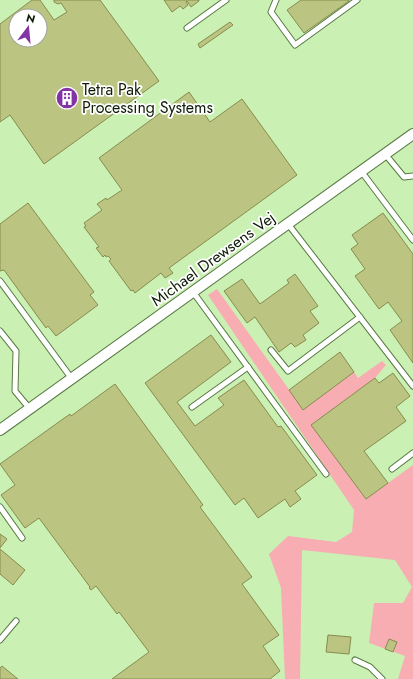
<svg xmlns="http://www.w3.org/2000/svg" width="413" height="679" font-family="Jost,sans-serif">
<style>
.green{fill:#f8adb3}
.building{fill:#bcc482;stroke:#868d4d;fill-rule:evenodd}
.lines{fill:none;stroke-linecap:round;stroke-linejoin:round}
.service-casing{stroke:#597a44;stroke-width:7}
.minor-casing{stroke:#597a44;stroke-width:12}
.service{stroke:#fff;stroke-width:5}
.minor{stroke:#fff;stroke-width:10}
.labels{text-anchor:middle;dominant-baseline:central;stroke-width:3.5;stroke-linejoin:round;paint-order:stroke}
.poi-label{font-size:16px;fill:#0f1c06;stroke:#fff;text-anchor:start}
.street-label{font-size:16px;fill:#0f1c06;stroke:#fff}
</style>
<rect width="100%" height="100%" fill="#caf0b4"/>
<polygon class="green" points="217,289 303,409 354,372 358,378 382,361 386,365 375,378 312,425 366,499 413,465 413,679 398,679 405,656 369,643 374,603 403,603 412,587 395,560 302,550 300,679 285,679 281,588 269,554 288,536 336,542 352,532 354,510 208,295"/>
<g class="building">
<path d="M 32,0 L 40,0 L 54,20 L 67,12 L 61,3 L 58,4 L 54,2 L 54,0 L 100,0 L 159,81 L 44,164 L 10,115 L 0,122 L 0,24 ZM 16,16 L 40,16 L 40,40 L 16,40 Z"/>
<polygon points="164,0 199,0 199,1 191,7 187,1 186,2 188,5 183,9 180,6 172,12"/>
<polygon points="301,0 349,0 349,1 304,33 287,10"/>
<polygon points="230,22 233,25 200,48 198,44"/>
<polygon points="189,92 210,122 242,99 297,175 169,268 173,273 165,278 161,273 135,293 133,290 131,291 109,261 111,259 108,256 106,257 105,255 103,257 96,248 99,247 84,227 86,226 84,223 102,210 97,204 106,198 107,200 122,190 99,158"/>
<polygon points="28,203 94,292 90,295 98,305 56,336 48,326 46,328 4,270 0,271 0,224"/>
<polygon points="383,213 413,254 413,363 390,330 402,321 388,302 379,309 355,276 365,269 351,249 358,244 352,235"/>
<polygon points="295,274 318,306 310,311 319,323 303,335 306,340 295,347 291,343 279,352 255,317 247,323 224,291 242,279 260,304 289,283 287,280"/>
<polygon points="211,335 231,362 177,402 195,426 224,405 218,398 244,380 278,427 281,426 317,475 295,491 301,499 290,507 285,499 258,518 244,498 235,505 145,383"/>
<polygon points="340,352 354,372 303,410 289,390"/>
<polygon points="393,373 410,396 396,407 406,421 364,451 388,483 366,499 311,425 375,378 379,383"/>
<polygon points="115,384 203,505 200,507 252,577 242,584 279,635 263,646 280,671 270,679 112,679 149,652 119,612 117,614 96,586 91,590 89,588 90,587 39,518 25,528 1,495 15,485 0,464 70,414 71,416"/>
<polygon points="0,534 7,539 0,548"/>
<polygon points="0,549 25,570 13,585 0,574"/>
<polygon points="328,635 351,637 349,654 326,652"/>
<polygon points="389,639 397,642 393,652 385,649"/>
<polygon points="2,666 18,679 0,679 0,668"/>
</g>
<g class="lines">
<g class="service-casing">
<g id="service">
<polyline points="276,0 271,12 295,45 357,0"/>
<polyline points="187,28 226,0"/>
<polyline points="385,154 404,177 413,176"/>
<polyline points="361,171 413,240"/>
<polyline points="288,224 413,386"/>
<polyline points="0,281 72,379"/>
<polyline points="193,292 326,474"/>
<polyline points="0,331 16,351 15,391 30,409"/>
<polyline points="271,350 288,371 360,317"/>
<polyline points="192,407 248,367"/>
<polyline points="392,469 413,453"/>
<polyline points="0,507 22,538"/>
<polyline points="0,640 16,621"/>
<polyline points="355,660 370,667 382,679"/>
</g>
</g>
<g class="minor-casing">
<polyline id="minor" points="0,430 413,134"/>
</g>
<use href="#service" class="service"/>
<use href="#minor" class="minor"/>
</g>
<defs>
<g id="building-disc" transform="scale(1.15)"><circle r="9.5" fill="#8333a3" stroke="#fff"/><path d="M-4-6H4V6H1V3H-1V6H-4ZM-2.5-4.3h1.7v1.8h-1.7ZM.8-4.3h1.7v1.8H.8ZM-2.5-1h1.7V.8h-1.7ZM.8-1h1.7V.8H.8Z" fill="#fff"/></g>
</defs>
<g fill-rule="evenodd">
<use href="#building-disc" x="67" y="98"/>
</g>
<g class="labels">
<g class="poi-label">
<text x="82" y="89">Tetra Pak<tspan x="82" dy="18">Processing Systems</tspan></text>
</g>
<g class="street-label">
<text transform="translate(213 259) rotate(-36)">Michael Drewsens Vej</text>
</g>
</g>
<g transform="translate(28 28) rotate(16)"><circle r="19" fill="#ffffff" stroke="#9fa49b"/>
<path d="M0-3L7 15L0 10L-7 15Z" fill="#8333a3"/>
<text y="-6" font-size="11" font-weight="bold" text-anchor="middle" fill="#0f1c06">N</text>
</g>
</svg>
